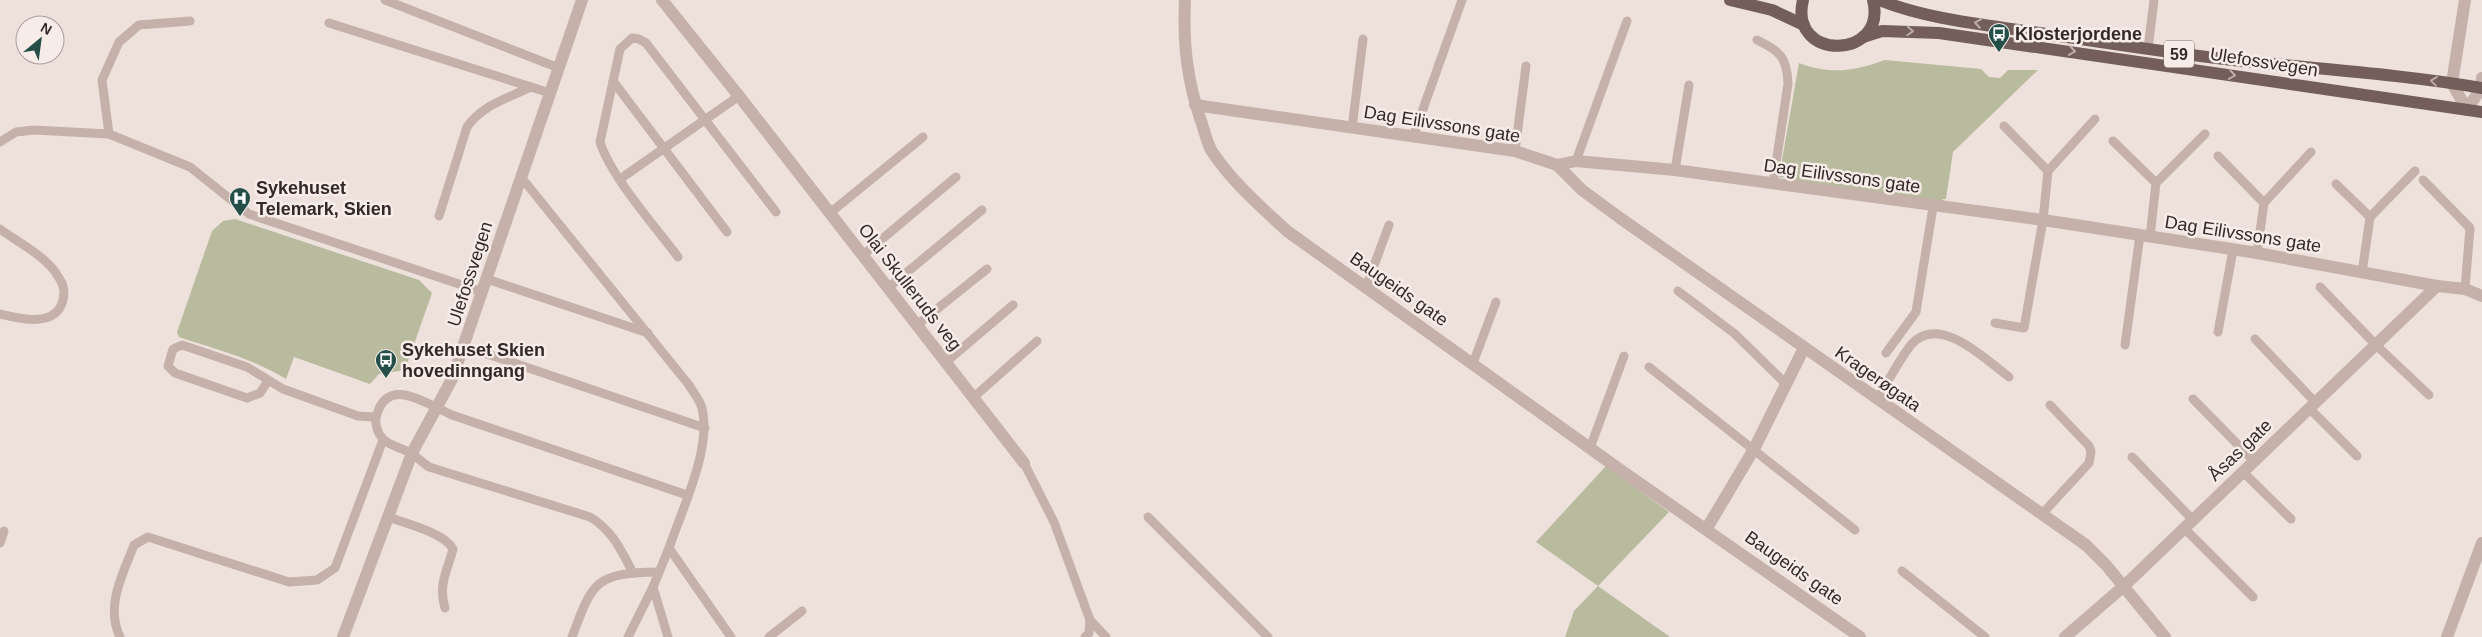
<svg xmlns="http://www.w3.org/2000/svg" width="2482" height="637" font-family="Arial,sans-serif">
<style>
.green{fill:#b8bb9e}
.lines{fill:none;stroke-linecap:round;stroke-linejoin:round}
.lane{stroke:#c5b0aa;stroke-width:9}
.street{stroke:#c5b0aa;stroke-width:12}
.primary{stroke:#735e5b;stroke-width:12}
.oneway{stroke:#bcaca9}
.labels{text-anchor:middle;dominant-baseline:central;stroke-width:5;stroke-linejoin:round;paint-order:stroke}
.shield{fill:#f7ece8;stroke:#6e6462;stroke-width:1}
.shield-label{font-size:16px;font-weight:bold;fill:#332928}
.poi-label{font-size:18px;font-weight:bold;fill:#332928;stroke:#f7ece8;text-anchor:start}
.street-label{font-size:18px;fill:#332928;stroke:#f7ece8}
</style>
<rect width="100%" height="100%" fill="#eee1dc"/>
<g class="green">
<path d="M 1885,60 L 1981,69 L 1989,77 L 2000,78 L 2008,70 L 2038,70 L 1953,152 L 1946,199 L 1942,199 L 1953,209 L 1790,186 L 1791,178 L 1779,177 L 1799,63 C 1830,75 1855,71 1885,60 Z"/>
<path d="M 235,219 L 419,280 L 432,293 L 405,370 L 379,374 L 370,384 L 294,357 L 286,379 C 254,359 215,349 179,337 L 177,332 L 212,231 L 223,221 Z"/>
<polygon points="1606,466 1669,512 1598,586 1670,637 1565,637 1574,611 1598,586 1536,542"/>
</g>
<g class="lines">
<g class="lane">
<polyline points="385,0 559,68"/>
<polyline points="329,23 550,93"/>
<path d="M 1757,40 C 1780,51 1787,57 1788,84 L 1773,183"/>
<polyline points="2148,49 2154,0"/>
<polyline points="613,81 727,232"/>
<polyline points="2004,126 2048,171"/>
<polyline points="1352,128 1363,39"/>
<polyline points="109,134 102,80 119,42 139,25 190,21"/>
<polyline points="1413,137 1462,0"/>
<polyline points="2113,141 2156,183"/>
<polyline points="0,142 16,132 34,130 109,134 190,167 249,214 483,292"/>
<polyline points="1515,151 1526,66"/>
<polyline points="2218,156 2264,203"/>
<polyline points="1576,161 1627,21"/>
<polyline points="1675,170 1689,85"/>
<path d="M 521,177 L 689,385 C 693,392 700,400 702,408 C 712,449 682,509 669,548 L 731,637"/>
<polyline points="620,179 739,96"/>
<polyline points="2423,180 2470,228 2465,289"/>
<polyline points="2336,184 2370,217"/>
<polyline points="830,213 923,137"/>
<path d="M 439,216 L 467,127 C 482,105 508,98 531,87"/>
<path d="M 0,229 C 19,243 48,257 59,278 C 64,285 65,292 63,300 C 56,328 21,319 0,314"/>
<polyline points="2150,237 2156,183 2205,134"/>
<polyline points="2257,253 2264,203 2311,152"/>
<polyline points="863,255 956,177"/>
<path d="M 678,257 C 655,226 611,177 600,142 L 620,49 L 632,38 L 639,39 L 646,43 L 776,212"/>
<polyline points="2362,273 2370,217 2415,171"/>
<polyline points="487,279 648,333"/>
<polyline points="1366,287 1389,225"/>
<polyline points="2320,287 2376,345 2429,395"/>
<polyline points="888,288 982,210"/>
<polyline points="1678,291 1735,334 1787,385"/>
<polyline points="1995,323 2024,328 2043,220 2048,171 2095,119"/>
<polyline points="917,325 987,269"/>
<polyline points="2218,332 2233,250"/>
<polyline points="2255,339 2316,403"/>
<polyline points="2125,345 2140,235"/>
<polyline points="464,346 705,428"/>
<polyline points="1886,353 1916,312 1933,207"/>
<polyline points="946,362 1013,305"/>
<polyline points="1473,363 1496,302"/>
<polyline points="1649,367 1855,530"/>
<polyline points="268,381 260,393 247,398 175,373 168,366 173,349 182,345 247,367 283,389 358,416 375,417"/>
<polyline points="974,397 1037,341"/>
<path d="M 1877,399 C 1888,382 1898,362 1910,346 C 1938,311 1986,360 2009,377"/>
<polyline points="2193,399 2254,461"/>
<polyline points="2309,408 2357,456"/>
<polyline points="1590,448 1624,356"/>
<polyline points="2132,457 2193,520"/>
<polyline points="1024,463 1054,522 1090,620 1106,637"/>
<polyline points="2243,472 2291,519"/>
<polyline points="2042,514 2089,463 2091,452 2089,446 2050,405"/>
<path d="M 388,517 C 405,523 445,533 453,549 C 447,572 438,584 445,608"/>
<polyline points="1148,517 1268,637"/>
<polyline points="2184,528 2253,597"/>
<polyline points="0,543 4,531"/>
<polyline points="1902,571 1985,637"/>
<path d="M 633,573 C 621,550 612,530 590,517 L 429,467 C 423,463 417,457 411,453 C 402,448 390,446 383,439 C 377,433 374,422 377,414 C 389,375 428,405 452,415 L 687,495"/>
<polyline points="653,587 668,637"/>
<path d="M 120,637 C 105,606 123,574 134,545 L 148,537 L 289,582 L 317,580 L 335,568 L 383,440"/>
<path d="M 572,637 C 593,580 596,573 659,572"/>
<polyline points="628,637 653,587 669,548"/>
<polyline points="769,637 802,611"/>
<polyline points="1085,637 1089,633 1090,620"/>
</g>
<g class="street">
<polyline points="662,0 739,96 1024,463"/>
<path d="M 1185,0 C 1183,45 1187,81 1202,124 C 1205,133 1207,142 1211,150 C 1231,181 1260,206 1287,231 L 1619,469 L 1860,637"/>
<polyline points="2465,0 2452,83 2467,110 2481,88 2482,78"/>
<polyline points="1195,105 1515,151 1557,165 1576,161 1675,170 2043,220 2257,253 2437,286 2465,289 2482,296"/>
<polyline points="1557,165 1582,190 1620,218 2086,545 2106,565 2165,637"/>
<polyline points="1707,528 1754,449 1804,348"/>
<polyline points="343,637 412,453 452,379 582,0"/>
<polyline points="2065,637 2124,586 2437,286"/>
<polyline points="2447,637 2482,543"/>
</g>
<g class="primary">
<polyline points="1730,0 1772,10 1804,25"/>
<path d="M 1803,0 C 1788,62 1888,60 1873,0"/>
<path d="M 1879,0 C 1932,21 1990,25 2046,34 C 2108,43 2171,53 2233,60 C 2316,69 2399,74 2482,88"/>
<polyline points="1863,37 1882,31 1939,33 2482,112"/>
</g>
</g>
<defs><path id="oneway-chevron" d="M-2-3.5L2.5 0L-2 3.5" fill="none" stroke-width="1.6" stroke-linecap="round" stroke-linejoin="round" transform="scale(1.25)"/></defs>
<g class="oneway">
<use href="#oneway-chevron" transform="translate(1978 23) rotate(-171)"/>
<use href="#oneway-chevron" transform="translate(1910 31) rotate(3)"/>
<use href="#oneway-chevron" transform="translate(2072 51) rotate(8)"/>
<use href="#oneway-chevron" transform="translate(2232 75) rotate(9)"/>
<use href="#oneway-chevron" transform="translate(2434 81) rotate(-173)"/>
</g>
<defs>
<g id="bus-pin" transform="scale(1.125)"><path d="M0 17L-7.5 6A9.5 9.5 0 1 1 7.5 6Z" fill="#234f48" stroke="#f7ece8"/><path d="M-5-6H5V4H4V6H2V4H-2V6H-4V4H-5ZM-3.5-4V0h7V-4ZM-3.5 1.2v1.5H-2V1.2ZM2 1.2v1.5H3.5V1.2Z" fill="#fff"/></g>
<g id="hospital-pin" transform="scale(1.125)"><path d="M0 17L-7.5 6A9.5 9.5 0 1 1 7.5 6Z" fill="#234f48" stroke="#f7ece8"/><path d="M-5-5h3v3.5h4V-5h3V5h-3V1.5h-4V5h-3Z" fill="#fff"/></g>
</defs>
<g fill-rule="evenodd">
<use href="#bus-pin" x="1999" y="34"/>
<use href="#hospital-pin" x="240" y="198"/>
<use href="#bus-pin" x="386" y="360"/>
</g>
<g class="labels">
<rect class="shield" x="2164" y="40.5" width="30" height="27" rx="4"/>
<g class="shield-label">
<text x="2179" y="54">59</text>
</g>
<g class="poi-label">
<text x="2015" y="34">Klosterjordene</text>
<text x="256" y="188">Sykehuset<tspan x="256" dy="21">Telemark, Skien</tspan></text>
<text x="402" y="350">Sykehuset Skien<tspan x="402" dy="21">hovedinngang</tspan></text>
</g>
<g class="street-label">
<text transform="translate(2264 62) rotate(9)">Ulefossvegen</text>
<text transform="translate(1442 124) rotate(9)">Dag Eilivssons gate</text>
<text transform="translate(1842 176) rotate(8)">Dag Eilivssons gate</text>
<text transform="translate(2243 234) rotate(9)">Dag Eilivssons gate</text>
<text transform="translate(470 274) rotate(-72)">Ulefossvegen</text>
<text transform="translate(910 287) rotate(52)">Olai Skulleruds veg</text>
<text transform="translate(1399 289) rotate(35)">Baugeids gate</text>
<text transform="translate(1878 379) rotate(35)">Kragerøgata</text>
<text transform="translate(2240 450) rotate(-44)">Åsas gate</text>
<text transform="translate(1794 568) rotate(35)">Baugeids gate</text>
</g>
</g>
<g transform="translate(40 40) rotate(29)"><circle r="24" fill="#f7ece8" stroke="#a99e9b"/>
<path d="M0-4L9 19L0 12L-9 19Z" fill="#234f48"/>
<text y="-8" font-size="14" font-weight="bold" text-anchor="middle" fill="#332928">N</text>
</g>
</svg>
